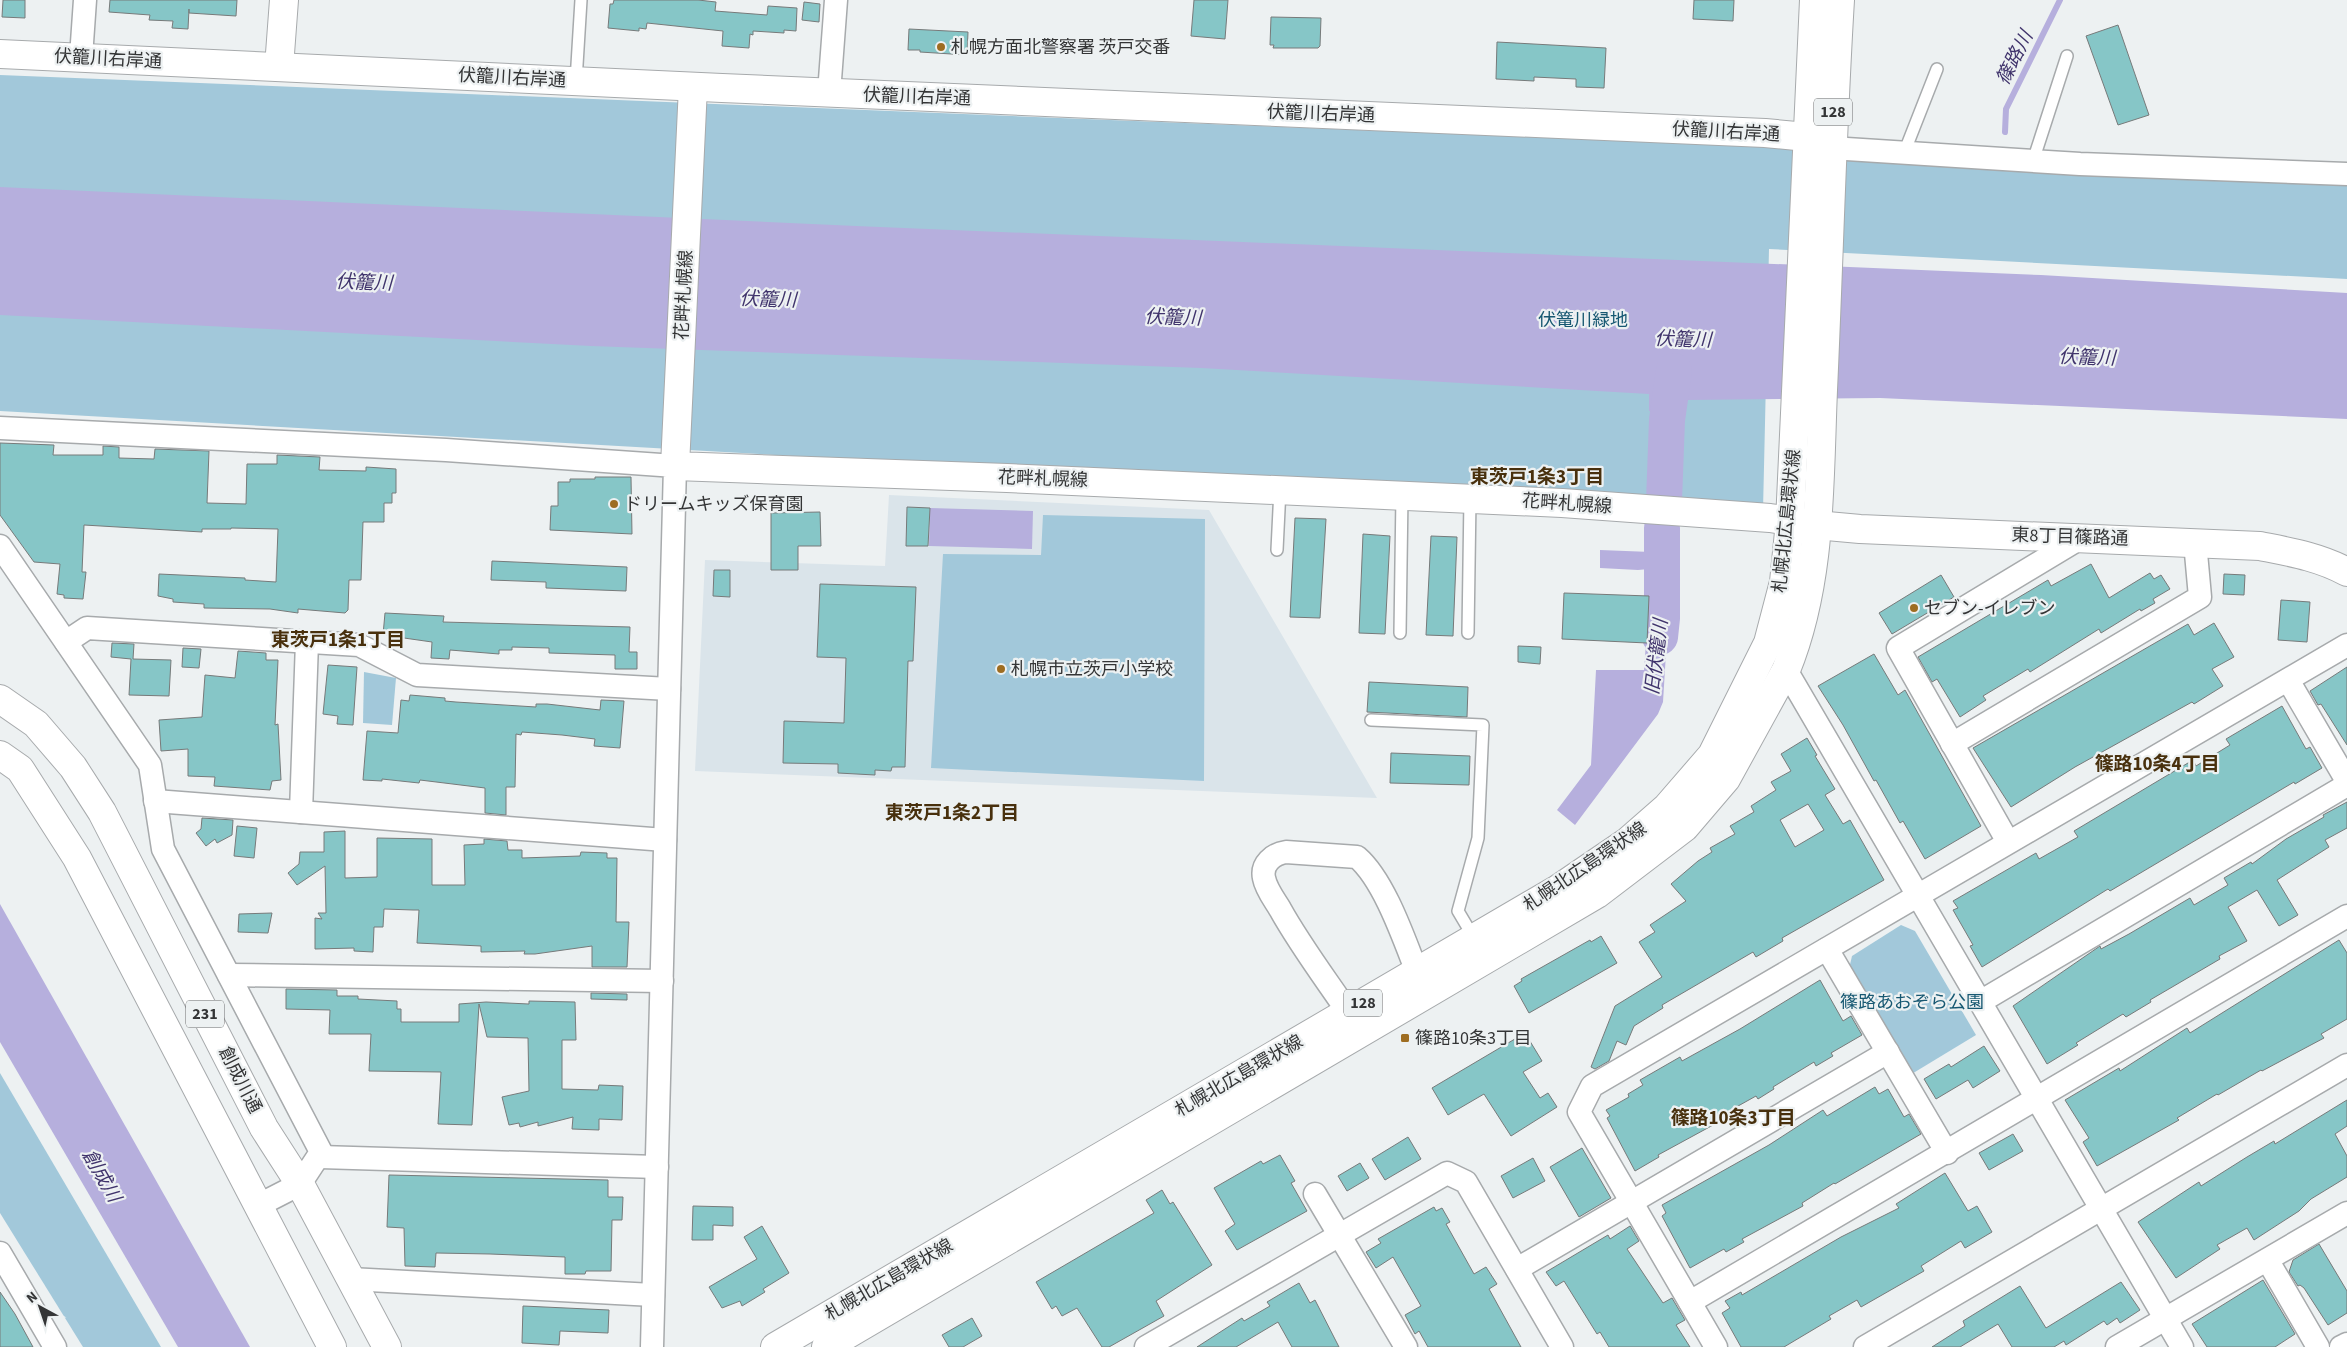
<svg xmlns="http://www.w3.org/2000/svg" width="2347" height="1347" font-family="'Source Sans 3','Noto Sans JP',sans-serif">
<style>
.built{fill:#dae4ea}
.green{fill:#a2c8da}
.water{fill:#b6afdd}
.lines{fill:none;stroke-linecap:round;stroke-linejoin:round}
.stream{stroke:#b6afdd;stroke-width:6}
.river{stroke:#b6afdd;stroke-width:36}
.building{fill:#86c6c7;stroke:#777a7a;fill-rule:evenodd}
.lane-casing{stroke:#a7aaac;stroke-width:14}
.street-casing{stroke:#a7aaac;stroke-width:25}
.secondary-casing{stroke:#a7aaac;stroke-width:30}
.primary-casing{stroke:#a7aaac;stroke-width:30}
.highway-casing{stroke:#a7aaac;stroke-width:30}
.lane{stroke:#fff;stroke-width:11}
.street{stroke:#fff;stroke-width:22}
.secondary{stroke:#fff;stroke-width:28}
.primary{stroke:#fff;stroke-width:28}
.highway{stroke:#fff;stroke-width:28}
.poi-dot{fill:#9e6d21;stroke:#edf1f2;stroke-width:2}
.labels{text-anchor:middle;dominant-baseline:central;stroke-width:4.5;stroke-linejoin:round;paint-order:stroke}
.shield{fill:#edf1f2;stroke:#6c6d6e;stroke-width:1}
.shield-label{font-size:16px;font-weight:bold;fill:#343536}
.poi-label{font-size:18px;fill:#343536;stroke:#edf1f2;text-anchor:start}
.street-label{font-size:18px;fill:#343536;stroke:#edf1f2}
.park-label{font-size:18px;fill:#175872;stroke:#edf1f2}
.water-label{font-size:19px;font-style:italic;fill:#40346c;stroke:#edf1f2}
.neighbourhood-label{font-size:19px;font-weight:bold;fill:#48300d;stroke:#edf1f2}
</style>
<rect width="100%" height="100%" fill="#edf1f2"/>
<polygon class="built" points="889,495 1209,510 1377,798 695,771 705,560 885,566"/>
<g class="green">
<polygon points="0,75 1778,147 2347,185 2347,279 1769,249 1763,511 0,411"/>
<polygon points="1043,515 1205,519 1204,781 931,768 943,554 1041,555"/>
<polygon points="364,672 396,678 392,725 363,723"/>
<polygon points="1901,925 1915,931 1976,1035 1910,1075 1849,969 1852,956"/>
<polygon points="0,1073 161,1347 83,1347 0,1213"/>
</g>
<g class="water">
<polygon points="0,187 856,226 2041,275 2347,293 2347,419 1880,398 1686,400 1686,413 1678,413 1678,421 1656,420 1657,412 1649,411 1649,394 1201,368 591,346 0,315"/>
<polygon points="1655,458 1675,459 1672,500 1653,499"/>
<polygon points="930,508 1033,511 1032,549 929,546"/>
<polygon points="1651,539 1671,539 1671,567 1638,570 1600,568 1600,550 1651,552"/>
<polygon points="1650,587 1670,587 1663,702 1658,714 1575,825 1557,810 1591,765 1596,670 1644,670"/>
<polygon points="0,904 250,1347 178,1347 0,1042"/>
</g>
<g class="lines">
<polyline class="stream" points="2005,132 2006,109 2060,0"/>
<g class="river">
<polyline points="1664,501 1667,420 1674,371"/>
<polyline points="1660,637 1662,618 1662,528"/>
</g>
</g>
<g class="building">
<polygon points="3,0 25,0 25,18 2,17"/>
<polygon points="110,0 237,0 236,16 189,13 189,9 188,29 172,28 173,21 149,20 150,15 109,12"/>
<polygon points="614,0 698,0 716,2 715,11 767,15 768,6 797,8 796,31 784,30 784,33 753,31 753,35 750,34 749,48 722,46 723,31 647,23 646,29 639,28 639,31 608,28 610,4 613,4"/>
<polygon points="1194,0 1228,0 1225,39 1191,36"/>
<polygon points="1694,0 1734,0 1733,21 1693,19"/>
<polygon points="804,2 820,4 819,22 802,20"/>
<polygon points="1271,17 1321,18 1320,46 1318,48 1273,48 1274,45 1270,45"/>
<polygon points="2118,25 2149,115 2118,125 2086,36"/>
<polygon points="909,29 968,32 967,55 920,52 920,50 908,50"/>
<polygon points="1497,42 1606,48 1604,88 1576,87 1576,79 1534,77 1534,81 1496,79"/>
<polygon points="0,443 54,445 53,455 103,455 103,446 119,447 119,458 154,459 155,449 209,451 207,503 246,504 247,464 277,464 277,455 320,457 319,470 366,471 366,467 396,469 396,493 392,493 392,503 384,503 384,522 363,522 361,580 349,580 348,610 345,613 298,609 298,613 270,609 204,608 204,604 173,602 173,599 158,596 159,574 245,578 245,580 276,582 278,529 231,528 231,529 202,529 202,532 84,525 82,572 86,572 83,599 64,598 64,595 57,594 60,564 34,562 0,515"/>
<polygon points="595,477 631,477 632,534 550,530 551,506 558,506 558,482 570,482 570,479 595,479"/>
<polygon points="907,507 930,508 928,546 906,546"/>
<polygon points="820,512 821,546 798,546 798,570 771,570 771,513"/>
<polygon points="1295,518 1326,519 1320,618 1290,617"/>
<polygon points="1363,534 1390,536 1385,634 1359,633"/>
<polygon points="1431,536 1457,537 1453,636 1426,635"/>
<polygon points="492,561 627,567 626,591 546,588 546,582 491,580"/>
<polygon points="2091,564 2109,598 2150,573 2154,579 2161,575 2170,589 2153,599 2155,603 2141,611 2140,609 2101,633 2099,629 2030,672 2028,669 1983,696 1986,700 1960,717 1937,679 1932,682 1918,657 2048,580 2051,586"/>
<polygon points="714,570 730,570 730,597 713,596"/>
<polygon points="2224,574 2245,575 2244,595 2223,594"/>
<polygon points="1941,575 1954,597 1892,634 1879,613"/>
<polygon points="820,584 916,587 913,661 908,661 905,767 892,767 891,771 875,770 875,775 838,773 838,764 783,763 784,721 844,723 846,658 817,657"/>
<polygon points="1564,593 1649,596 1647,643 1562,639"/>
<polygon points="2281,600 2310,602 2307,642 2278,640"/>
<polygon points="385,613 444,616 443,622 630,627 629,652 637,652 637,669 615,669 615,655 549,653 549,648 512,647 512,650 499,650 499,654 450,650 449,659 431,658 432,642 383,635"/>
<polygon points="2214,623 2234,657 2212,669 2223,686 2194,704 2192,702 2075,767 2011,807 1973,748 2188,624 2194,635"/>
<polygon points="112,643 134,644 133,659 171,660 169,696 129,695 131,659 111,657"/>
<polygon points="1518,646 1541,647 1540,664 1518,662"/>
<polygon points="183,648 201,649 199,668 182,667"/>
<polygon points="238,651 266,653 266,660 278,660 275,725 278,724 281,780 272,781 270,790 214,786 215,777 188,776 188,749 161,751 159,720 202,717 205,675 235,678"/>
<polygon points="1874,654 1898,695 1905,690 1981,826 1925,859 1903,821 1900,823 1876,780 1874,781 1843,725 1818,686"/>
<polygon points="328,665 357,667 353,725 337,724 338,716 323,714"/>
<polygon points="2347,667 2347,745 2321,704 2318,705 2310,691"/>
<polygon points="1369,682 1468,687 1467,717 1367,712"/>
<polygon points="410,695 445,698 445,701 456,702 536,707 536,704 547,704 600,710 601,700 624,701 620,748 594,746 595,739 562,735 522,732 521,735 516,734 515,787 506,787 506,815 485,813 485,788 420,780 419,783 382,779 382,781 363,780 367,731 398,733 401,700 409,701"/>
<polygon points="2282,706 2306,749 2310,747 2322,768 2295,784 2294,782 2110,891 2108,889 1982,967 1970,946 1973,945 1953,910 1958,908 1953,901 2036,853 2039,859 2078,837 2074,831 2193,760 2196,766 2230,745 2226,739"/>
<path d="M 1807,738 L 1817,755 L 1815,756 L 1835,789 L 1825,795 L 1843,824 L 1850,820 L 1884,880 L 1782,938 L 1783,941 L 1756,957 L 1753,952 L 1662,1005 L 1663,1008 L 1634,1026 L 1626,1045 L 1617,1041 L 1609,1061 L 1595,1069 L 1591,1067 L 1615,1006 L 1662,977 L 1639,942 L 1655,932 L 1650,925 L 1686,901 L 1671,884 L 1698,861 L 1712,852 L 1710,848 L 1735,834 L 1730,826 L 1754,812 L 1751,806 L 1776,790 L 1771,782 L 1791,771 L 1781,754 ZM 1808,804 L 1824,830 L 1795,847 L 1780,820 Z"/>
<polygon points="1391,753 1470,756 1469,785 1390,783"/>
<polygon points="2347,802 2347,828 2325,840 2329,847 2277,880 2298,915 2279,926 2257,890 2228,907 2247,941 2219,956 2220,959 2150,1000 2151,1002 2126,1017 2123,1014 2076,1043 2078,1045 2047,1064 2013,1006 2100,946 2101,949 2129,934 2190,898 2194,905 2228,885 2224,878 2251,862 2252,864 2286,839 2324,817 2323,815"/>
<polygon points="202,818 233,820 232,835 217,843 215,839 206,846 196,833 201,829"/>
<polygon points="237,826 257,828 254,858 234,856"/>
<polygon points="345,831 345,878 377,877 377,838 432,839 432,885 465,885 464,845 484,844 484,839 507,841 508,850 522,850 522,858 580,856 581,852 607,853 607,858 617,858 616,922 629,922 627,967 592,967 592,946 535,954 524,954 525,951 481,952 481,946 417,943 419,910 413,910 384,909 383,927 374,927 373,952 354,951 354,948 315,949 315,918 322,919 318,913 326,913 325,866 297,885 288,873 299,864 300,852 324,852 324,832"/>
<polygon points="272,913 268,933 238,932 239,914"/>
<polygon points="1601,936 1617,963 1529,1013 1514,986 1522,981 1521,979 1590,940 1591,942"/>
<polygon points="2339,940 2347,953 2347,1019 2321,1034 2324,1038 2262,1071 2261,1070 2218,1095 2217,1094 2177,1118 2179,1120 2097,1166 2083,1142 2089,1138 2065,1100 2119,1068 2120,1071 2187,1028 2190,1033"/>
<polygon points="1820,980 1843,1021 1851,1016 1862,1035 1831,1053 1833,1056 1816,1066 1814,1062 1773,1087 1774,1089 1758,1099 1756,1096 1713,1120 1715,1124 1658,1155 1659,1157 1635,1171 1607,1118 1610,1116 1606,1110 1629,1097 1628,1094 1643,1085 1640,1080 1680,1057 1682,1061 1740,1029"/>
<polygon points="286,989 337,990 337,996 358,996 358,999 397,1001 397,1009 401,1009 401,1022 459,1022 459,1004 486,1002 529,1004 529,1001 575,1002 576,1040 562,1040 562,1089 598,1090 599,1085 623,1086 622,1120 599,1119 599,1130 572,1129 573,1117 538,1126 538,1122 520,1127 519,1123 509,1125 502,1097 529,1091 528,1038 487,1037 479,1004 472,1125 438,1124 441,1072 369,1071 371,1034 329,1034 330,1010 286,1009"/>
<polygon points="591,993 627,994 627,1000 591,999"/>
<polygon points="1525,1033 1542,1061 1523,1072 1540,1098 1548,1093 1557,1107 1511,1136 1484,1094 1448,1115 1432,1088"/>
<polygon points="1984,1046 2000,1071 1973,1088 1968,1080 1936,1099 1924,1079 1949,1064 1951,1067"/>
<polygon points="1875,1087 1879,1094 1888,1089 1904,1117 1909,1114 1921,1134 1835,1184 1834,1183 1802,1203 1803,1206 1742,1239 1744,1242 1726,1252 1724,1249 1690,1268 1662,1216 1666,1213 1662,1205 1769,1145 1823,1110 1827,1116"/>
<polygon points="2347,1100 2347,1126 2335,1134 2347,1156 2347,1177 2311,1199 2299,1211 2254,1240 2247,1228 2217,1245 2220,1249 2176,1278 2138,1222 2199,1182 2201,1186 2247,1157 2274,1141 2275,1144"/>
<polygon points="2013,1134 2023,1151 1989,1170 1979,1153"/>
<polygon points="1408,1137 1421,1159 1385,1180 1372,1159"/>
<polygon points="1582,1148 1611,1198 1579,1217 1550,1167"/>
<polygon points="1280,1155 1295,1181 1291,1183 1307,1211 1237,1250 1225,1231 1235,1224 1214,1188 1261,1161 1263,1164"/>
<polygon points="1533,1158 1545,1181 1513,1198 1501,1176"/>
<polygon points="1360,1163 1369,1178 1347,1191 1338,1176"/>
<polygon points="1945,1173 1968,1211 1977,1206 1992,1232 1965,1248 1961,1241 1921,1266 1924,1271 1861,1307 1857,1300 1829,1316 1831,1319 1784,1347 1741,1347 1722,1313 1730,1308 1725,1301 1741,1292 1742,1295 1841,1237 1899,1208 1896,1204"/>
<polygon points="389,1175 608,1180 608,1197 623,1197 622,1220 612,1220 611,1271 586,1271 585,1274 565,1274 565,1257 490,1254 436,1253 435,1267 405,1266 404,1228 387,1227"/>
<polygon points="1162,1190 1170,1204 1173,1202 1212,1265 1156,1301 1164,1316 1109,1347 1102,1347 1077,1308 1062,1316 1056,1306 1052,1309 1036,1282 1154,1213 1146,1200"/>
<polygon points="693,1206 733,1207 733,1226 713,1225 713,1240 692,1240"/>
<polygon points="1434,1207 1436,1211 1442,1208 1450,1222 1446,1224 1474,1274 1486,1267 1497,1284 1489,1289 1521,1347 1428,1347 1419,1331 1415,1334 1405,1315 1421,1306 1393,1257 1376,1268 1366,1252 1381,1243 1378,1239"/>
<polygon points="762,1226 789,1273 763,1289 765,1292 742,1306 740,1301 722,1308 709,1287 757,1259 744,1237"/>
<polygon points="1630,1226 1639,1241 1627,1249 1663,1303 1672,1298 1685,1320 1676,1325 1690,1347 1609,1347 1600,1332 1597,1334 1564,1281 1556,1286 1546,1272 1608,1235 1610,1239"/>
<polygon points="2319,1244 2347,1291 2347,1313 2328,1325 2304,1288 2300,1285 2298,1286 2289,1272 2293,1260"/>
<polygon points="2263,1280 2295,1334 2275,1347 2207,1347 2192,1324"/>
<polygon points="2121,1282 2140,1310 2120,1323 2117,1318 2107,1325 2104,1321 2066,1345 2064,1341 2054,1347 2012,1347 1998,1324 1960,1347 1932,1347 1965,1326 1963,1321 2020,1286 2046,1328"/>
<polygon points="1299,1283 1310,1303 1315,1300 1339,1347 1292,1347 1278,1322 1236,1347 1197,1347 1242,1318 1244,1321 1270,1306 1267,1302"/>
<polygon points="0,1292 15,1314 33,1347 0,1347"/>
<polygon points="523,1306 609,1310 608,1333 560,1331 559,1345 522,1343"/>
<polygon points="972,1318 982,1336 963,1347 949,1347 942,1335"/>
</g>
<g class="lines">
<g class="lane-casing">
<g id="lane">
<polyline points="576,81 581,0"/>
<polyline points="1904,153 1937,69"/>
<polyline points="2033,161 2067,56"/>
<polyline points="1277,550 1280,489"/>
<polyline points="1400,633 1402,495"/>
<polyline points="1468,633 1470,498"/>
<polyline points="1371,720 1483,725 1478,838 1458,911 1474,938"/>
</g>
</g>
<g class="street-casing">
<g id="street">
<polyline points="81,57 85,0"/>
<polyline points="829,93 836,0"/>
<polyline points="1831,148 2080,164 2347,174"/>
<polyline points="0,428 446,450 675,466 652,1347"/>
<polyline points="0,546 150,765 163,849 321,1152 300,1184 259,1205"/>
<polyline points="66,642 87,628 359,645 417,675 669,689"/>
<polyline points="1786,670 2182,1347"/>
<polyline points="2288,680 2347,781"/>
<polyline points="1952,744 2200,597 2195,542"/>
<polyline points="155,801 665,840"/>
<polyline points="301,812 307,642"/>
<polyline points="2008,842 1898,648 2082,537"/>
<polyline points="1827,949 1947,1153"/>
<polyline points="229,975 662,981"/>
<polyline points="1980,1002 2347,785"/>
<path d="M 1348,1012 C 1325,978 1300,945 1280,909 C 1274,899 1266,889 1264,878 C 1261,864 1273,854 1286,852 L 1357,857 C 1384,880 1404,939 1417,972"/>
<polyline points="320,1157 657,1167"/>
<polyline points="1315,1194 1406,1347"/>
<polyline points="0,1253 55,1347"/>
<polyline points="2268,1261 2318,1347"/>
<polyline points="1517,1269 1888,1052"/>
<polyline points="350,1279 653,1295"/>
<polyline points="1690,1302 2347,916"/>
<polyline points="1146,1347 1447,1173 1466,1182 1562,1347"/>
<polyline points="1716,1347 1579,1112 1592,1086 2347,645"/>
<polyline points="1865,1347 2347,1065"/>
<polyline points="2117,1347 2347,1213"/>
<polyline points="2341,1347 2347,1344"/>
</g>
</g>
<g class="secondary-casing">
<g id="secondary">
<polyline points="0,54 722,88 1765,133 1807,137 1830,147"/>
<polyline points="279,67 284,0"/>
<path d="M 693,87 L 675,466 L 1007,478 L 1562,503 L 1770,518 L 1816,525 L 1860,529 L 2260,546 C 2290,552 2320,557 2347,572"/>
</g>
</g>
<g class="primary-casing">
<g id="primary">
<polyline points="775,1347 1558,889 1627,842 1667,807 1712,755 1768,643 1784,582 1790,522 1814,0"/>
<path d="M 826,1347 L 1597,894 L 1685,827 L 1726,779 L 1786,670 C 1822,582 1819,484 1823,390 C 1829,260 1832,130 1840,0"/>
</g>
</g>
<g class="highway-casing">
<g id="highway">
<polyline points="0,699 36,724 73,767 102,812 264,1128 300,1184 387,1347"/>
<polyline points="0,755 20,769 77,858 332,1347"/>
</g>
</g>
<use href="#lane" class="lane"/>
<use href="#street" class="street"/>
<use href="#secondary" class="secondary"/>
<use href="#primary" class="primary"/>
<use href="#highway" class="highway"/>
</g>
<g class="poi-dot">
<circle cx="941" cy="47" r="5"/>
<circle cx="614" cy="504" r="5"/>
<circle cx="1914" cy="608" r="5"/>
<circle cx="1001" cy="669" r="5"/>
<rect x="1400" y="1033" width="10" height="10" rx="2.5"/>
</g>
<g class="labels">
<g class="shield">
<rect x="1814" y="98.5" width="38" height="27" rx="4"/>
<rect x="1344" y="989.5" width="38" height="27" rx="4"/>
<rect x="186" y="1000.5" width="38" height="27" rx="4"/>
</g>
<g class="shield-label">
<text x="1833" y="112">128</text>
<text x="1363" y="1003">128</text>
<text x="205" y="1014">231</text>
</g>
<g class="poi-label">
<text x="951" y="47">札幌方面北警察署 茨戸交番</text>
<text x="624" y="504">ドリームキッズ保育園</text>
<text x="1924" y="608">セブン-イレブン</text>
<text x="1011" y="669">札幌市立茨戸小学校</text>
<text x="1415" y="1038">篠路10条3丁目</text>
</g>
<g class="street-label">
<text transform="translate(108 59) rotate(3)">伏籠川右岸通</text>
<text transform="translate(512 78) rotate(3)">伏籠川右岸通</text>
<text transform="translate(917 97) rotate(2)">伏籠川右岸通</text>
<text transform="translate(1321 114) rotate(2)">伏籠川右岸通</text>
<text transform="translate(1726 132) rotate(3)">伏籠川右岸通</text>
<text transform="translate(684 295) rotate(-87)">花畔札幌線</text>
<text transform="translate(1043 479) rotate(2)">花畔札幌線</text>
<text transform="translate(1567 504) rotate(4)">花畔札幌線</text>
<text transform="translate(1787 521) rotate(-84)">札幌北広島環状線</text>
<text transform="translate(2070 537) rotate(2)">東8丁目篠路通</text>
<text transform="translate(1585 867) rotate(-34)">札幌北広島環状線</text>
<text transform="translate(1239 1076) rotate(-30)">札幌北広島環状線</text>
<text transform="translate(240 1080) rotate(63)">創成川通</text>
<text transform="translate(889 1280) rotate(-30)">札幌北広島環状線</text>
</g>
<g class="park-label">
<text x="1583" y="320">伏篭川緑地</text>
<text x="1912" y="1002">篠路あおぞら公園</text>
</g>
<g class="water-label">
<text transform="translate(2015 58) rotate(-63)">篠路川</text>
<text transform="translate(364 283) rotate(2)">伏籠川</text>
<text transform="translate(768 300) rotate(2)">伏籠川</text>
<text transform="translate(1173 318) rotate(2)">伏籠川</text>
<text transform="translate(1683 340) rotate(2)">伏籠川</text>
<text transform="translate(2087 358) rotate(2)">伏籠川</text>
<text transform="translate(1657 657) rotate(-83)">旧伏籠川</text>
<text transform="translate(101 1176) rotate(60)">創成川</text>
</g>
<g class="neighbourhood-label">
<text x="1537" y="477">東茨戸1条3丁目</text>
<text x="338" y="640">東茨戸1条1丁目</text>
<text x="2157" y="764">篠路10条4丁目</text>
<text x="952" y="813">東茨戸1条2丁目</text>
<text x="1733" y="1118">篠路10条3丁目</text>
</g>
</g>
<g transform="translate(40 1307) rotate(320)" stroke="#edf1f2" stroke-width="4" paint-order="stroke">
<path d="M0-4L9 19L0 12L-9 19Z" fill="#343536"/>
<text y="-8" font-size="14" font-weight="bold" text-anchor="middle" fill="#343536">N</text>
</g>
</svg>
